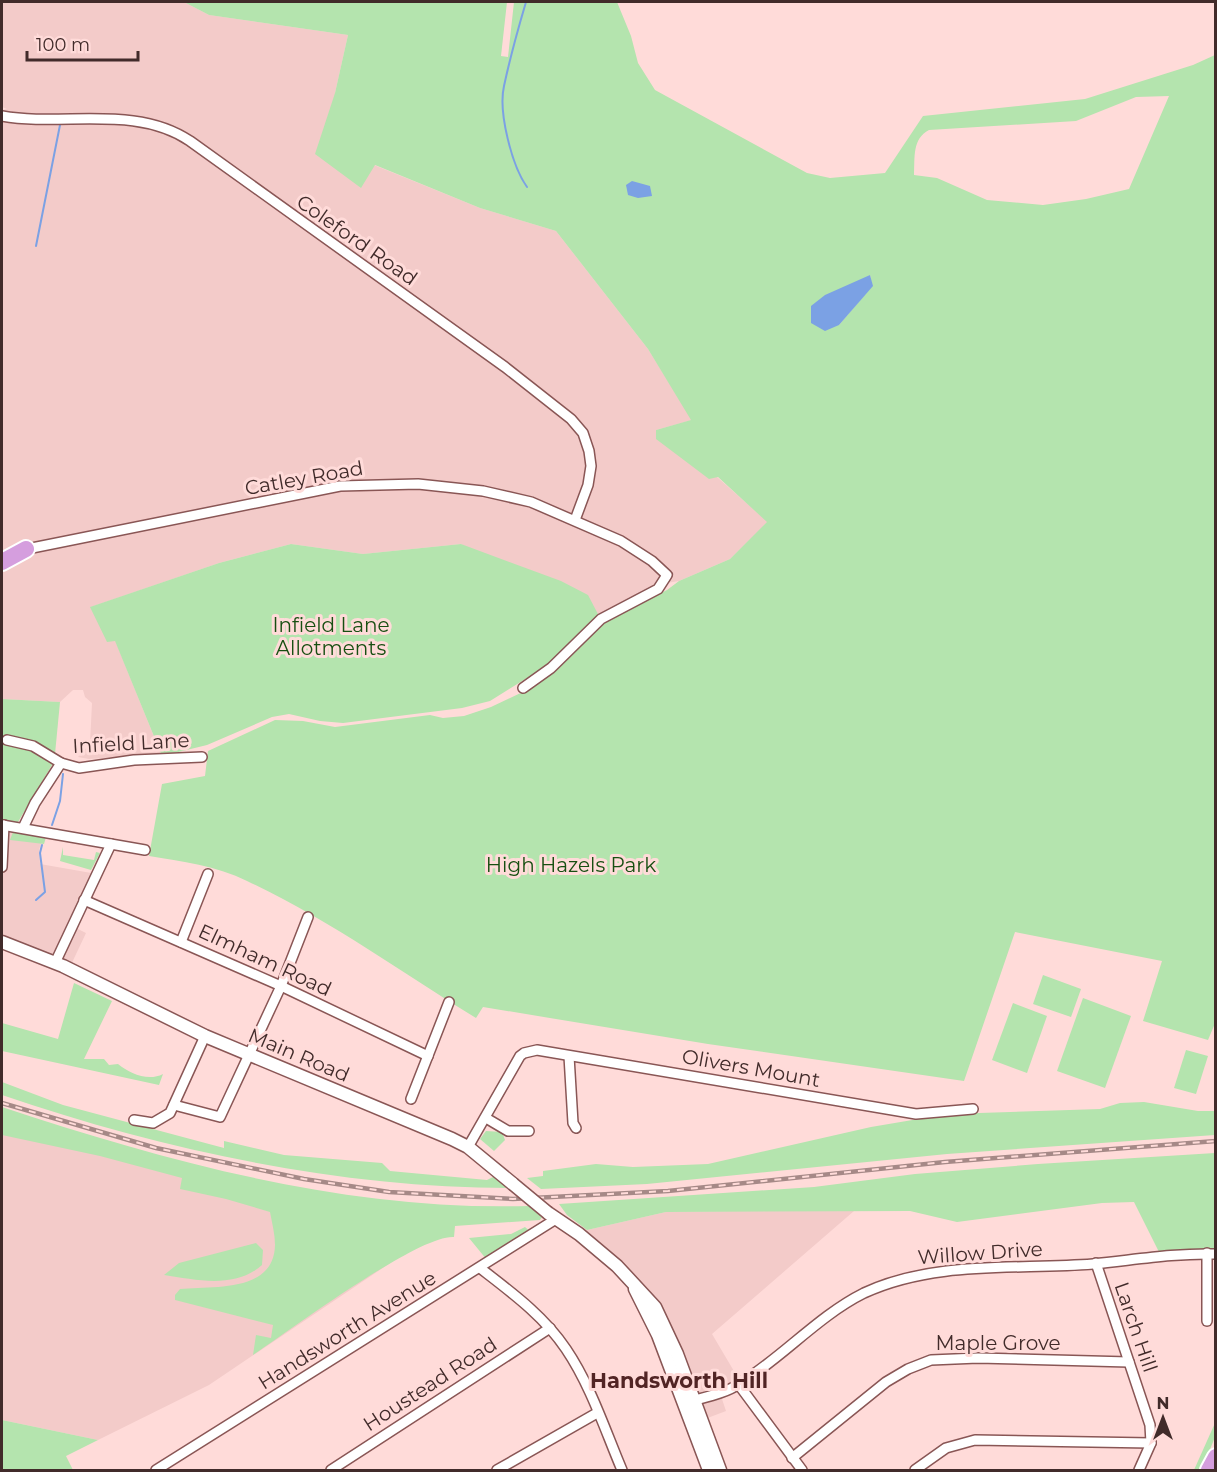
<svg xmlns="http://www.w3.org/2000/svg" width="1217" height="1472" font-family="Montserrat,sans-serif">
<style>
.built{fill:#f3cbc9}
.green{fill:#b4e4ae;fill-rule:evenodd}
.water{fill:#7ba1e4}
.lines{fill:none;stroke-linecap:round;stroke-linejoin:round}
.stream{stroke:#7ba1e4;stroke-width:2}
.street-casing{stroke:#895655;stroke-width:12}
.secondary-casing{stroke:#895655;stroke-width:15}
.highway-casing{stroke:#fff;stroke-width:20}
.street{stroke:#fff;stroke-width:9}
.secondary{stroke:#fff;stroke-width:12}
.highway{stroke:#d59ede;stroke-width:16}
.rail-casing{stroke:#a68987;stroke-width:4.5}
.rail{stroke:#ffdbd9;stroke-width:2;stroke-dasharray:7;stroke-linecap:butt}
.secondary-bridge-casing{stroke:#895655;stroke-width:15;stroke-linecap:butt}
.secondary-bridge{stroke:#fff;stroke-width:12}
.labels{text-anchor:middle;dominant-baseline:central;stroke-width:6;stroke-linejoin:round;paint-order:stroke}
.street-label{font-size:20px;fill:#412b2a;stroke:#ffdbd9}
.park-label{font-size:20px;fill:#174f11;stroke:#ffdbd9}
.neighbourhood-label{font-size:21px;font-weight:bold;fill:#512424;stroke:#ffdbd9}
</style>
<rect width="100%" height="100%" fill="#ffdbd9"/>
<g class="built">
<polygon points="2,2 184,2 209,15 348,35 335,93 360,188 374,165 480,208 556,231 648,349 692,420 656,430 717,477 768,522 730,559 679,581 654,585 599,616 461,544 363,554 291,544 219,563 91,607 115,640 161,754 89,759 78,757 90,744 92,703 85,697 83,690 73,690 60,702 2,699 2,110 7,109 2,107"/>
<polygon points="2,830 43,837 39,850 40,864 97,874 72,926 86,933 69,969 2,941"/>
<polygon points="2,1126 413,1230 399,1257 209,1385 98,1440 2,1420"/>
<polygon points="735,1211 854,1211 712,1334 741,1383 720,1393 726,1411 697,1422 654,1315 582,1236 587,1230 666,1212"/>
</g>
<g class="green">
<path d="M 184,2 L 507,2 L 501,56 L 508,57 L 514,2 L 617,2 L 631,36 L 638,63 L 655,90 L 807,173 L 830,178 L 885,173 L 923,116 L 1085,99 L 1193,65 L 1215,55 L 1216,1021 L 1208,1040 L 1143,1021 L 1162,961 L 1015,932 L 964,1081 L 708,1044 L 483,1007 L 476,1018 C 401,972 328,919 247,881 C 217,866 181,861 149,856 L 162,784 L 205,776 L 208,751 L 275,720 L 303,721 L 335,727 L 430,715 L 443,718 L 464,716 L 491,707 L 529,689 L 603,622 L 667,590 L 679,581 L 730,559 L 767,522 L 718,477 L 709,479 L 656,439 L 656,430 L 691,420 L 648,349 L 556,231 L 480,208 L 375,165 L 361,188 L 315,154 L 335,93 L 348,35 L 209,15 ZM 1169,96 L 1129,189 L 1086,199 L 1043,205 L 987,200 L 937,178 L 914,175 C 915,157 912,139 929,130 L 1076,121 L 1136,97 ZM 870,275 L 872,286 L 839,325 Z"/>
<polygon points="291,544 363,554 461,544 561,581 588,595 599,616 548,665 490,701 462,708 343,723 320,721 289,714 272,717 207,745 162,756 115,641 107,642 90,607 219,563"/>
<polygon points="2,699 60,702 55,754 52,765 18,822 2,821"/>
<polygon points="13,832 46,837 44,844 10,840"/>
<polygon points="63,847 63,855 94,860 96,852 100,853 91,870 60,861"/>
<polygon points="1043,975 1081,989 1071,1017 1033,1004"/>
<path d="M 74,983 L 112,1001 L 84,1059 L 104,1059 L 109,1065 L 118,1064 C 129,1073 148,1082 163,1074 L 159,1085 L 2,1051 L 2,1023 L 58,1039 Z"/>
<polygon points="1083,998 1131,1016 1105,1088 1057,1071"/>
<polygon points="1013,1003 1047,1016 1027,1073 992,1060"/>
<polygon points="1186,1050 1208,1056 1196,1094 1174,1088"/>
<path d="M 2,1082 L 63,1105 L 224,1148 L 224,1141 L 284,1155 L 382,1163 L 390,1171 L 487,1180 L 495,1176 L 510,1188 C 339,1188 163,1150 2,1095 Z"/>
<polygon points="1144,1102 1198,1111 1215,1111 1215,1135 947,1154 647,1184 541,1189 527,1178 543,1176 543,1171 596,1164 633,1167 708,1164 871,1127 948,1114 1100,1109 1120,1103"/>
<path d="M 2,1107 C 171,1163 348,1211 529,1206 L 542,1217 L 540,1220 L 455,1226 L 454,1237 C 419,1234 289,1331 253,1355 L 256,1335 L 271,1338 L 273,1325 L 175,1300 L 175,1295 L 180,1289 C 213,1286 274,1293 275,1245 C 275,1234 272,1223 270,1212 L 226,1199 L 180,1189 L 182,1178 L 100,1156 L 2,1135 Z"/>
<polygon points="486,1131 502,1132 505,1140 494,1151 480,1139"/>
<polygon points="1215,1153 1215,1249 1159,1252 1134,1202 1102,1203 957,1222 910,1211 666,1212 587,1230 567,1215 559,1204 814,1187 915,1174 1038,1164"/>
<polygon points="525,1227 533,1234 487,1260 469,1238 511,1234"/>
<path d="M 256,1243 L 263,1250 L 262,1265 C 235,1289 197,1280 164,1275 L 179,1263 Z"/>
<polygon points="2,1420 98,1440 66,1456 73,1470 2,1470"/>
<polygon points="1215,1423 1215,1437 1202,1469 1194,1470"/>
</g>
<g class="water">
<polygon points="632,181 650,186 652,196 638,198 628,195 626,185"/>
<polygon points="870,275 873,286 839,325 825,331 811,323 811,306 825,295"/>
</g>
<g class="lines">
<g class="stream">
<path d="M 526,2 C 518,29 510,58 504,86 C 498,112 512,166 527,187"/>
<polyline points="36,246 60,125"/>
<polyline points="52,825 60,801 63,774"/>
<polyline points="36,900 45,892 40,853 42,845"/>
</g>
<g class="street-casing">
<g id="street">
<path d="M 2,116 C 63,127 135,104 190,141 L 505,367 L 571,419 L 583,433 L 589,451 L 591,466 L 588,485 L 575,520"/>
<polyline points="22,550 340,486 418,484 483,491 531,502 621,541 652,561 667,575 658,589 601,619 551,668 523,688"/>
<polyline points="7,740 33,746 61,763 79,768 134,760 202,757"/>
<polyline points="2,825 145,850"/>
<polyline points="23,828 35,803 61,763"/>
<polyline points="2,867 4,825"/>
<polyline points="84,900 281,986 428,1056"/>
<polyline points="181,942 208,874"/>
<polyline points="55,963 111,844"/>
<polyline points="569,1056 573,1123 576,1128"/>
<polyline points="411,1099 449,1002"/>
<polyline points="174,1105 220,1117 281,986 308,917"/>
<polyline points="486,1118 508,1131 529,1131"/>
<polyline points="134,1120 153,1123 170,1113 205,1036"/>
<polyline points="468,1147 520,1056 524,1053 537,1050 916,1114 973,1109"/>
<polyline points="1207,1253 1207,1321"/>
<polyline points="1096,1263 1150,1425 1151,1443 1139,1470"/>
<path d="M 480,1268 C 511,1292 544,1316 566,1349 C 591,1386 605,1430 622,1470"/>
<polyline points="739,1385 802,1470"/>
<path d="M 688,1402 C 705,1397 724,1394 739,1384 C 783,1357 818,1316 864,1293 C 935,1260 1017,1270 1093,1264 C 1134,1260 1174,1253 1215,1254"/>
<polyline points="792,1458 886,1382 908,1369 931,1360 978,1358 1129,1362"/>
<polyline points="156,1470 556,1219"/>
<polyline points="331,1470 550,1328"/>
<polyline points="497,1470 597,1413"/>
<polyline points="915,1470 946,1448 975,1440 1151,1443"/>
</g>
</g>
<g class="secondary-casing">
<g id="secondary">
<polyline points="2,942 63,966 205,1036 452,1139 468,1147 513,1184"/>
<polyline points="548,1213 579,1234 617,1266 655,1307 677,1354 720,1470"/>
<polyline points="635,1289 658,1335 709,1470"/>
</g>
</g>
<g class="highway-casing">
<g id="highway">
<polyline points="2,562 26,549"/>
<polyline points="1209,1470 1216,1457"/>
</g>
</g>
<use href="#street" class="street"/>
<use href="#secondary" class="secondary"/>
<use href="#highway" class="highway"/>
<g class="rail-casing">
<polyline id="rail" points="2,1103 156,1148 304,1179 389,1192 513,1199 668,1191 945,1162 1216,1141"/>
</g>
<use href="#rail" class="rail"/>
<g class="secondary-bridge-casing">
<polyline id="secondary-bridge" points="513,1184 548,1213"/>
</g>
<use href="#secondary-bridge" class="secondary-bridge"/>
</g>
<g class="labels">
<g class="street-label">
<text transform="translate(357 240) rotate(35)">Coleford Road</text>
<text transform="translate(304 478) rotate(-10)">Catley Road</text>
<text transform="translate(131 743) rotate(-3)">Infield Lane</text>
<text transform="translate(265 960) rotate(25)">Elmham Road</text>
<text transform="translate(299 1055) rotate(23)">Main Road</text>
<text transform="translate(751 1068) rotate(10)">Olivers Mount</text>
<text transform="translate(980 1253) rotate(-4)">Willow Drive</text>
<text transform="translate(1136 1327) rotate(71)">Larch Hill</text>
<text transform="translate(347 1330) rotate(-32)">Handsworth Avenue</text>
<text x="998" y="1343">Maple Grove</text>
<text transform="translate(430 1384) rotate(-33)">Houstead Road</text>
</g>
<g class="park-label">
<text x="331" y="625">Infield Lane<tspan x="331" dy="23">Allotments</tspan></text>
<text x="571" y="865">High Hazels Park</text>
</g>
<g class="neighbourhood-label">
<text x="679" y="1380">Handsworth Hill</text>
</g>
</g>
<rect width="1217" height="1472" fill="none" stroke="#412b2a" stroke-width="6"/>
<g transform="translate(1163 1418)" stroke="#ffdbd9" stroke-width="4.5" paint-order="stroke">
<path d="M0-4.5L10 22L0 15L-10 22Z" fill="#412b2a"/>
<text y="-9" font-size="16" font-weight="bold" text-anchor="middle" fill="#412b2a">N</text>
</g>
<path d="M27 51v9h111v-9" fill="none" stroke="#412b2a" stroke-width="3"/>
<text x="36" y="51" font-size="18" fill="#412b2a" stroke="#ffdbd9" stroke-width="4.5" paint-order="stroke">100 m</text>
</svg>
